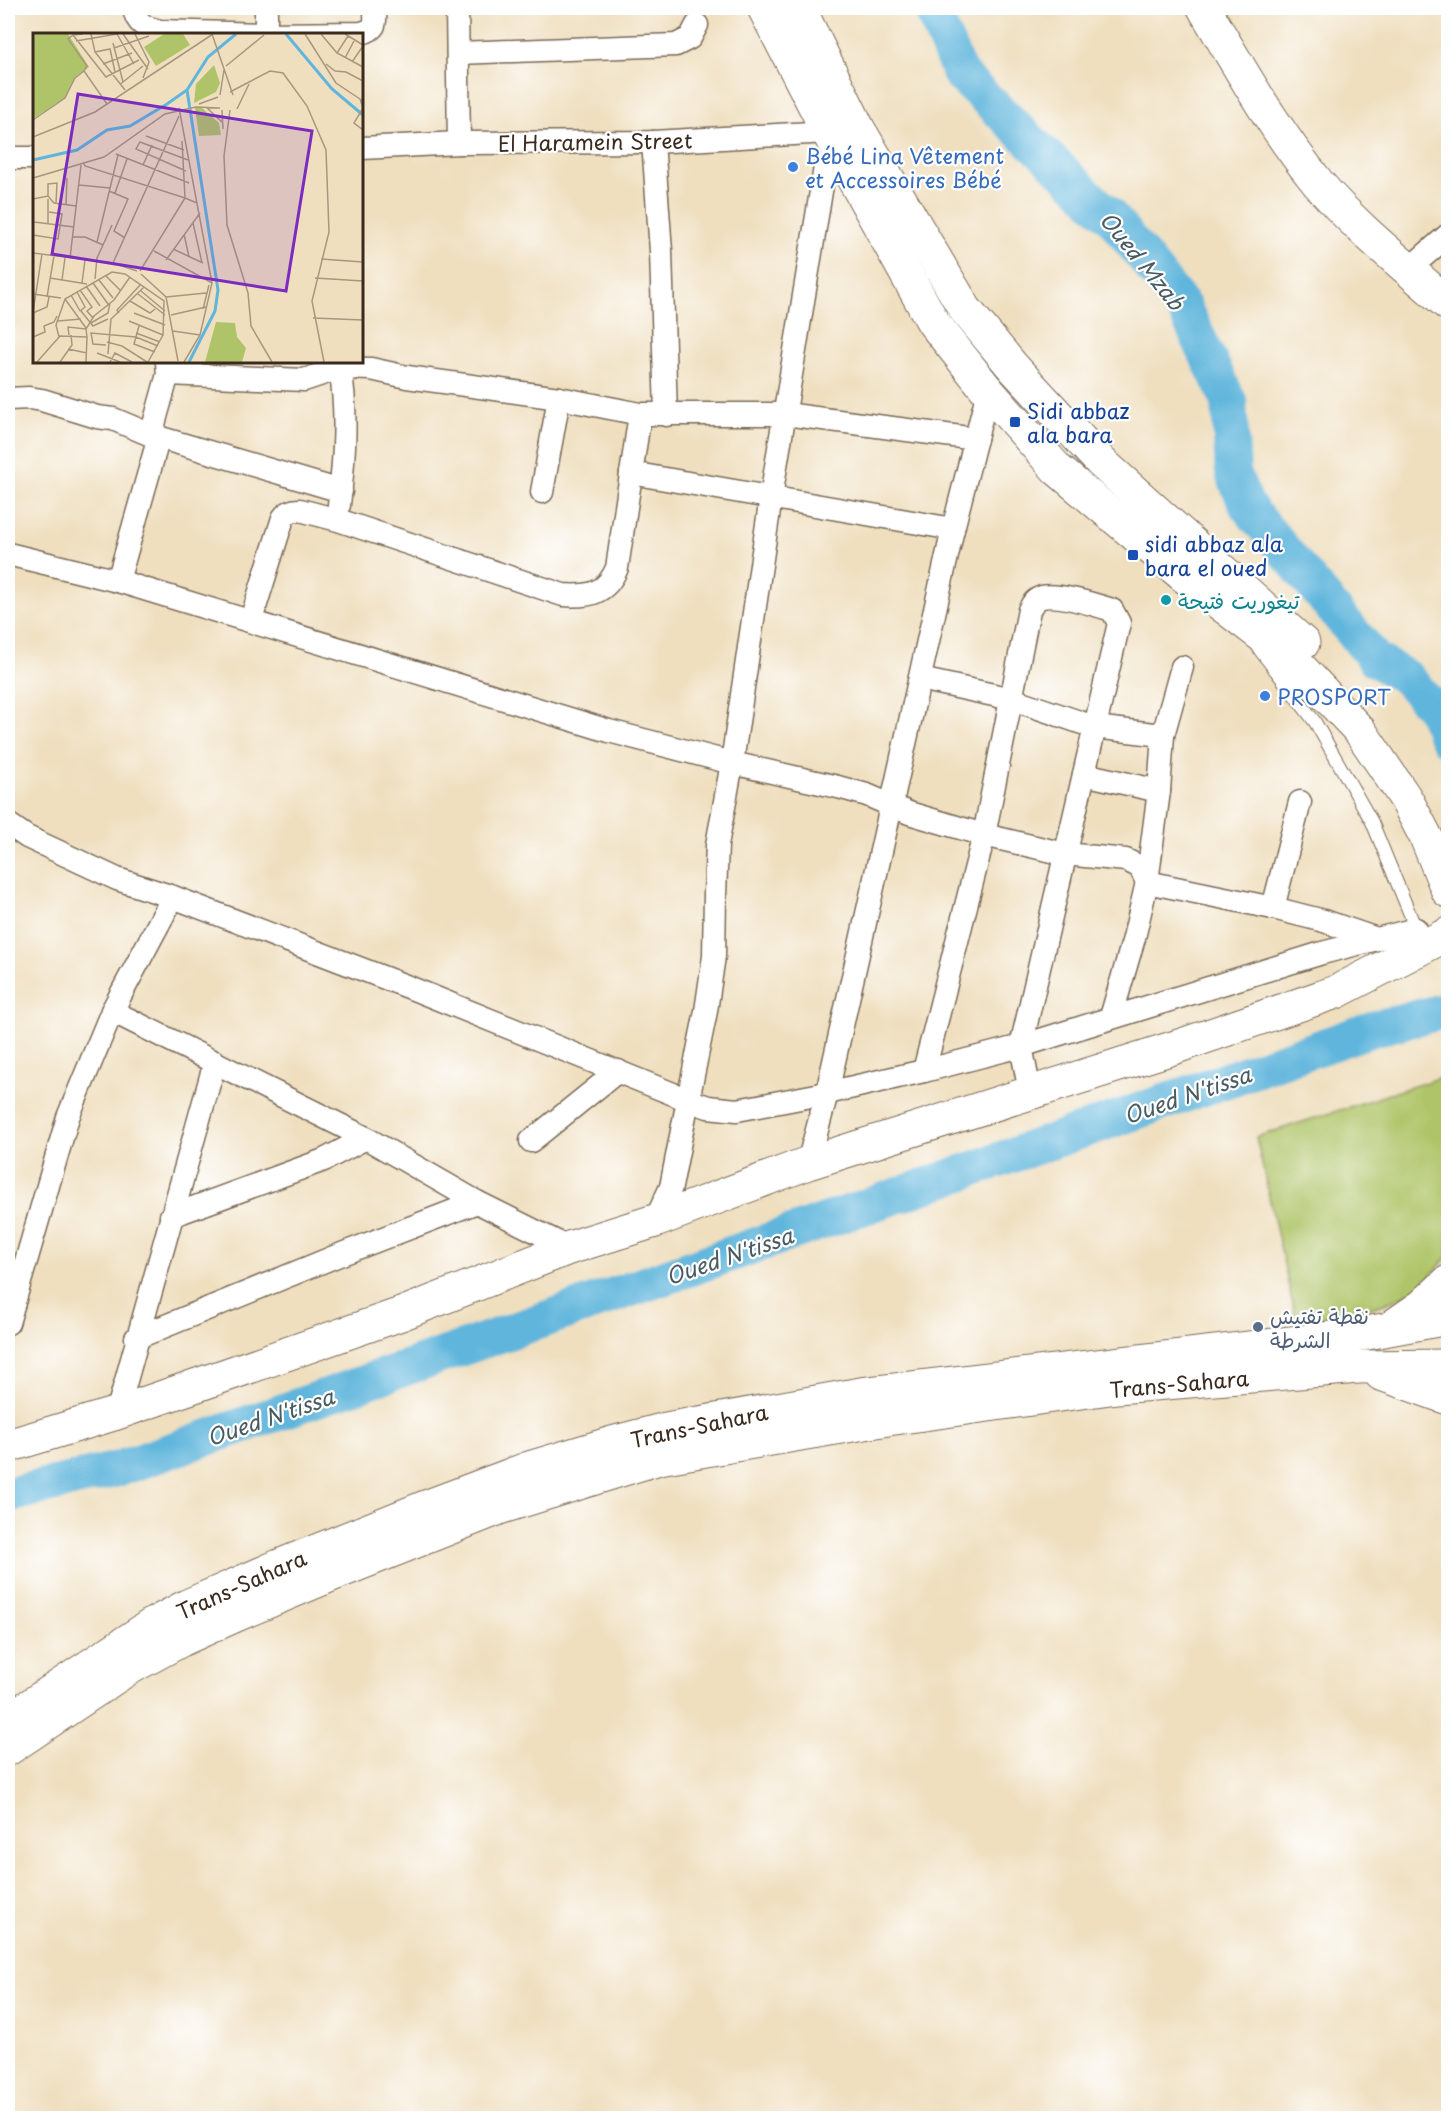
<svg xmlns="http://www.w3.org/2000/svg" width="1456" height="2126" font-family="'Playpen Sans','Playpen Sans Arabic',sans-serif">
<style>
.green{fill:#afc468;stroke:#757743;stroke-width:1.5}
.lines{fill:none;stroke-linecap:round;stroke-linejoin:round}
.river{stroke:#5fb5dc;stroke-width:36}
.service-casing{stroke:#7a6956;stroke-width:14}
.minor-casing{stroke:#7a6956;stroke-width:25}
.secondary-casing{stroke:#7a6956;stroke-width:35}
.primary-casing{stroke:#7a6956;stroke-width:35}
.trunk-casing{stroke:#7a6956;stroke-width:35}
.service{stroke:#fff;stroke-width:12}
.minor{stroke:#fff;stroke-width:22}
.secondary{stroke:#fff;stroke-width:33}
.primary{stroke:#fff;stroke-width:33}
.trunk{stroke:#fff;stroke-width:33}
.shop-dot{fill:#3f7fe0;stroke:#fff;stroke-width:2}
.transit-dot{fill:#1a4fb4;stroke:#fff;stroke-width:2}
.culture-dot{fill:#0f9aa8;stroke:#fff;stroke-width:2}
.service-dot{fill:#5c6f8a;stroke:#fff;stroke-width:2}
.labels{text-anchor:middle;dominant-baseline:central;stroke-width:4.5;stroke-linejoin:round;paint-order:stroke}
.street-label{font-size:21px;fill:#3b2a1e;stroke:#fff}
.shop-label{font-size:21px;fill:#366cbe;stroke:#fff;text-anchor:start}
.transit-label{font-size:21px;fill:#164399;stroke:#fff;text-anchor:start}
.culture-label{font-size:21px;fill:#0d838f;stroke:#fff;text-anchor:start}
.service-label{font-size:21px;fill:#4e5e75;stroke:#fff;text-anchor:start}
.water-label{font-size:22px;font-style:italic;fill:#485b60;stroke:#fff}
.inset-river{fill:none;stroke:#5fb5dc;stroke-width:3}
.inset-road{fill:none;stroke:#a7977f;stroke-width:1.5}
.view{fill:#7b2cbf;fill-opacity:0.15;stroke:#7b2cbf;stroke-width:3}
.inset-edge{fill:none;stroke:#3b2a1e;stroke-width:3}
</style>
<rect width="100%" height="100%" fill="#fff"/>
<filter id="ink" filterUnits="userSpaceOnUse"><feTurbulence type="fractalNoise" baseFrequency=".0167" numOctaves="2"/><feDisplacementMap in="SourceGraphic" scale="12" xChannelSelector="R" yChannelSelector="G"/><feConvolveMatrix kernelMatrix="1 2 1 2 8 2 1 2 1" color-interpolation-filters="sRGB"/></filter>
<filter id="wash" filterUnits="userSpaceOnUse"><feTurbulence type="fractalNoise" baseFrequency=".008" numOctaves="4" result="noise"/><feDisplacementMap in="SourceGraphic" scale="24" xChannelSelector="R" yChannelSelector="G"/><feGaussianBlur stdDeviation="1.35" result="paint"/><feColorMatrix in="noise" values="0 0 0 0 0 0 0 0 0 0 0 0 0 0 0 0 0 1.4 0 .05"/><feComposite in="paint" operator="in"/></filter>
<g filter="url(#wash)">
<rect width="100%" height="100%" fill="#efdfbf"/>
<path class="green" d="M 1448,1075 L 1448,1256 C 1437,1269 1426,1282 1411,1292 C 1382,1310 1332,1316 1297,1324 L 1256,1137 Z"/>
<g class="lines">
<g class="river">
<polyline points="931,8 960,74 1113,219 1183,306 1229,401 1233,473 1247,506 1376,660 1407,678 1433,708 1448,740"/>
<polyline points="8,1495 118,1469 1372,1029 1448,1010"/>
</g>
</g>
</g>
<g filter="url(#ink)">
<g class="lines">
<g class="service-casing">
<polyline id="service" points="1259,649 1315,722 1372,822 1416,929"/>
</g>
<g class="minor-casing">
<g id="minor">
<path d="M 134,8 C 136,24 146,28 160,31 L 266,34 L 361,33 C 378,29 375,22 375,8"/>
<polyline points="266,8 266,34"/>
<polyline points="457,8 459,143"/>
<polyline points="458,53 676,45 690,38 697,25"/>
<polyline points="653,142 661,251 666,415"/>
<polyline points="849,146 838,151 825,167 771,497 732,763 717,845 715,894 714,956 706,1011 688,1100 708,1107 737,1110 827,1093 924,1071 1021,1046 1322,953 1377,939"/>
<polyline points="362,148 459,143 653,142 828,132"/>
<polyline points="8,158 34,158"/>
<polyline points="1409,269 1448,235"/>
<polyline points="168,374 304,380 340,368 371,369 407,377 559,398 640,414 785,414 976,439"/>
<polyline points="8,399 29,398 42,400 97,417 113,419 151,435 168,374 167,362"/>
<polyline points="151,435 341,491"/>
<polyline points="631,473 953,529"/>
<polyline points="542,492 559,398"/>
<path d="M 339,505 C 344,460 348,413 340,368"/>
<polyline points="8,554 118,581 609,731 732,763 838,787 867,795 909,813 984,835 1065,854 1126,860 1140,867 1147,882 1273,908 1324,921 1377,939 1416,929 1422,948"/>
<polyline points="118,581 159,437"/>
<path d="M 251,620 L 283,518 C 287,512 293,510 300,510 L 338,520 L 563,595 C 589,597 606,594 617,568 L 640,414"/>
<polyline points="920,679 1012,699 1094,727 1163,735"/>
<polyline points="1084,774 1159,791"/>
<polyline points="8,824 27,837 117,879 173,897 411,988 688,1100 671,1187 655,1221"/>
<polyline points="1273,908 1300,802"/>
<polyline points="112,1011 366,1138 477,1202 569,1248"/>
<polyline points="1111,1017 1134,938 1147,882 1159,791 1163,735 1182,667"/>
<path d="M 924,1071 L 984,835 L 1029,610 C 1032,604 1035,599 1042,597 C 1058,593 1096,605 1112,610 L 1119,623 L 1021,1046 L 1030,1092"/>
<polyline points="531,1141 618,1071"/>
<polyline points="808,1163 827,1093 953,529 988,391"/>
<polyline points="171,1216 324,1160 366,1138"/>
<polyline points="8,1323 68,1117 112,1011 173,897"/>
<polyline points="136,1338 334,1257 477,1202"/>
<polyline points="117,1413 215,1062"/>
</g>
</g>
<g class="secondary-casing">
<g id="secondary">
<path d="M 1204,8 C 1239,67 1274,129 1318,183 C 1356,228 1404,265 1448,304"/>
<polyline points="8,1446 117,1413 401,1314 569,1248 655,1221 808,1163 1179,1046 1336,992 1448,934"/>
</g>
</g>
<g class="primary-casing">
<g id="primary">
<polyline points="764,8 838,151 933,322 988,391 1057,469 1184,576 1291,658 1360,731 1406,799 1426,837 1448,891"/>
<polyline points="799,8 859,130 965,309 1013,367 1101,462 1303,643"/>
</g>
</g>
<g class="trunk-casing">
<g id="trunk">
<polyline points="1396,1324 1422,1306 1448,1282"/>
<polyline points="1381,1374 1448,1398"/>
<polyline points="8,1720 150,1626 187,1606 279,1566 423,1508 529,1468 612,1443 666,1429 861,1394 1299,1342 1362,1334 1448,1318"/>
<polyline points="8,1749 126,1670 183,1639 236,1615 331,1575 502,1507 659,1458 888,1419 1117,1387 1359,1367 1448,1366"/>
</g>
</g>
<use href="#service" class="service"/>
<use href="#minor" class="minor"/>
<use href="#secondary" class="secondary"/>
<use href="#primary" class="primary"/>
<use href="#trunk" class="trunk"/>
</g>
</g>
<g class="shop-dot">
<circle cx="793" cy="167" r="6"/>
<circle cx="1265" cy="696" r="6"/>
</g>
<g class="transit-dot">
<rect x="1009" y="416" width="12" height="12" rx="3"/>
<rect x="1127" y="549" width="12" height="12" rx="3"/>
</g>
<circle class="culture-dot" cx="1166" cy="600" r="6"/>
<circle class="service-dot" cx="1258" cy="1327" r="6"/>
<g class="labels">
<g class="street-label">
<text transform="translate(595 141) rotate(-1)">El Haramein Street</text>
<text transform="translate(1179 1383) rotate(-5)">Trans-Sahara</text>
<text transform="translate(699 1425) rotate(-12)">Trans-Sahara</text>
<text transform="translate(241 1584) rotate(-24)">Trans-Sahara</text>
</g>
<g class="shop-label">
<text x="805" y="155">Bébé Lina Vêtement<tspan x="805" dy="24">et Accessoires Bébé</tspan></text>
<text x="1277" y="696">PROSPORT</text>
</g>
<g class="transit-label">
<text x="1027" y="410">Sidi abbaz<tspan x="1027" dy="24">ala bara</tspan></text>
<text x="1145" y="543">sidi abbaz ala<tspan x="1145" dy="24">bara el oued</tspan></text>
</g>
<g class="culture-label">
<text x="1178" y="600">تيغوريت فتيحة</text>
</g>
<g class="service-label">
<text x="1270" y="1315">نقطة تفتيش<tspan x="1270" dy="24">الشرطة</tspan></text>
</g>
<g class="water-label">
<text transform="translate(1143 260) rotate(51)">Oued Mzab</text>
<text transform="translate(1187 1094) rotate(-19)">Oued N'tissa</text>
<text transform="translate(729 1255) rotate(-19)">Oued N'tissa</text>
<text transform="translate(270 1416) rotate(-19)">Oued N'tissa</text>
</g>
</g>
<g transform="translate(33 33)">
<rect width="330" height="330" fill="#efdfbf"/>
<path d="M 0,1 L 35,1 L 56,34 L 42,44 L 32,65 L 0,86 ZM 131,1 L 150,1 L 157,12 L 123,33 L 111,14 ZM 181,32 L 187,50 L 183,59 L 161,70 L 163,51 ZM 162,75 L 169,75 L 186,90 L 188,102 L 166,103 ZM 183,289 L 202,290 L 204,304 L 213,315 L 209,329 L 172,329 Z" fill="#afc468"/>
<path class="inset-river" d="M 253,1 L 299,56 L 330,82M 154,57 L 185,257 L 182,278 L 156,329M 0,127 L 44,117 L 74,97 L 97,93 L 134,71 L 154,57 L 175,24 L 203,1"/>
<path class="inset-road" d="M 50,1 L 40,2 L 73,44 L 106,27M 58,1 L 62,19 L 92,57M 84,1 L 101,31M 90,1 L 115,36M 102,1 L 116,29 L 110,45M 179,1 L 200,62M 272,1 L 303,50 L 330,68M 288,1 L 304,20M 312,1 L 330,12M 40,2 L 35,6 L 54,33 L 51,38 L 74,71M 315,3 L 304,20 L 330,34M 43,8 L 84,1M 80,10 L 90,49 L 87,51M 81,15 L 116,3M 62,19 L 77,16 L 82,39M 312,25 L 322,6M 319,29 L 330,13M 70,31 L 99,20M 293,31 L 302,38 L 313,39 L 330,48M 193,33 L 231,2M 90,49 L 110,33M 197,59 L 237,38 L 250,40 L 274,73 L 293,117 L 296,199 L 279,268 L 291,329M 187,62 L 191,37M 327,66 L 330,75 L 321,90 L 330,97M 166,71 L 185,64M 173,74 L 189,89M 146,75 L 179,250 L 167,302 L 151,329M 204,76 L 216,51M 189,77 L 190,96M 197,77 L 191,123 L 194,192 L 215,260 L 218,293 L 239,329M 0,87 L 32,65 L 42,45 L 51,38M 113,103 L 151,117M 0,104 L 62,79 L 180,1M 83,121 L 156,150M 50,129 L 52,133 L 152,165 L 149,108M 110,132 L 119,112M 153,138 L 103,116 L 107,109 L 155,127M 0,145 L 71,124 L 132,81 L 163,74 L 187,75M 46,152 L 77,155M 76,158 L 95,166 L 81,198 L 92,205M 82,160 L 94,126M 15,163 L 15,151 L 24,150 L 23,171M 0,166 L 15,163 L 21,170 L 43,173M 15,166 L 15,191M 0,171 L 0,204M 33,172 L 34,145M 1,189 L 41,194M 160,190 L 169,230M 151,201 L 156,224M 0,202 L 25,206 L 29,181 L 16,179M 40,204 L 52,204 L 70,212 L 64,225 L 62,246M 64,209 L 85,122M 70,212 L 79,192M 140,216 L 170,230M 121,218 L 179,250M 0,220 L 80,230 L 104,238M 37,225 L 48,132M 288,226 L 330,229M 133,227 L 167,180M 80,230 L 146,83M 107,238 L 152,165 L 164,170M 108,241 L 133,264 L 145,328M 73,243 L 87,257M 17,245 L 54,251M 282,245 L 330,248M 29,247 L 32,225M 66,247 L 80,265M 49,250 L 52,227M 60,250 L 75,271M 53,253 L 67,273M 47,257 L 59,274 L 54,278 L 60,285M 108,258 L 132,278M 44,259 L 52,274 L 47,278M 0,261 L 28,265M 105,261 L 132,282M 38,262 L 47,278M 14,264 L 21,223M 133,264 L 173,260M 32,266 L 53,295M 97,268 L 117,280 L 122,276M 170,276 L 176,252M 48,278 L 60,293 L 75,286M 0,279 L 9,221M 0,280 L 14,274 L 16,264M 86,280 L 84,277 L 108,251M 101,280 L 132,292M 138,282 L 173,274M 280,285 L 330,287M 25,288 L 48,286M 96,288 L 130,302M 58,290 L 75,280 L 77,270M 106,293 L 101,311 L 122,319M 140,298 L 167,302M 103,300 L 127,309M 36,302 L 35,294 L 53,296M 0,304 L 12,299 L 11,293 L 21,289 L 24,283M 26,304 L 23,292 L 32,266 L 79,239 L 92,241 L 131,268 L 130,302 L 115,329M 54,304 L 53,296 L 61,283 L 81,267 L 97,244M 74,309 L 89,313 L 114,329M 73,312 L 60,311 L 58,300 L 103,304 L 125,313M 35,316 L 54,320M 64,320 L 87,329M 75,321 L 78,286 L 111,254M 4,329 L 27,303 L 54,304M 27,329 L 39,312 L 38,302M 53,329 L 54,304M 77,329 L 82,320 L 99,329"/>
<path class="view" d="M 45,61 L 279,98 L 253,258 L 19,221 Z"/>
<rect width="330" height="330" class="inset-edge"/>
</g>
<rect width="1456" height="2126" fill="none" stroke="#fff" stroke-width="30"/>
</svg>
